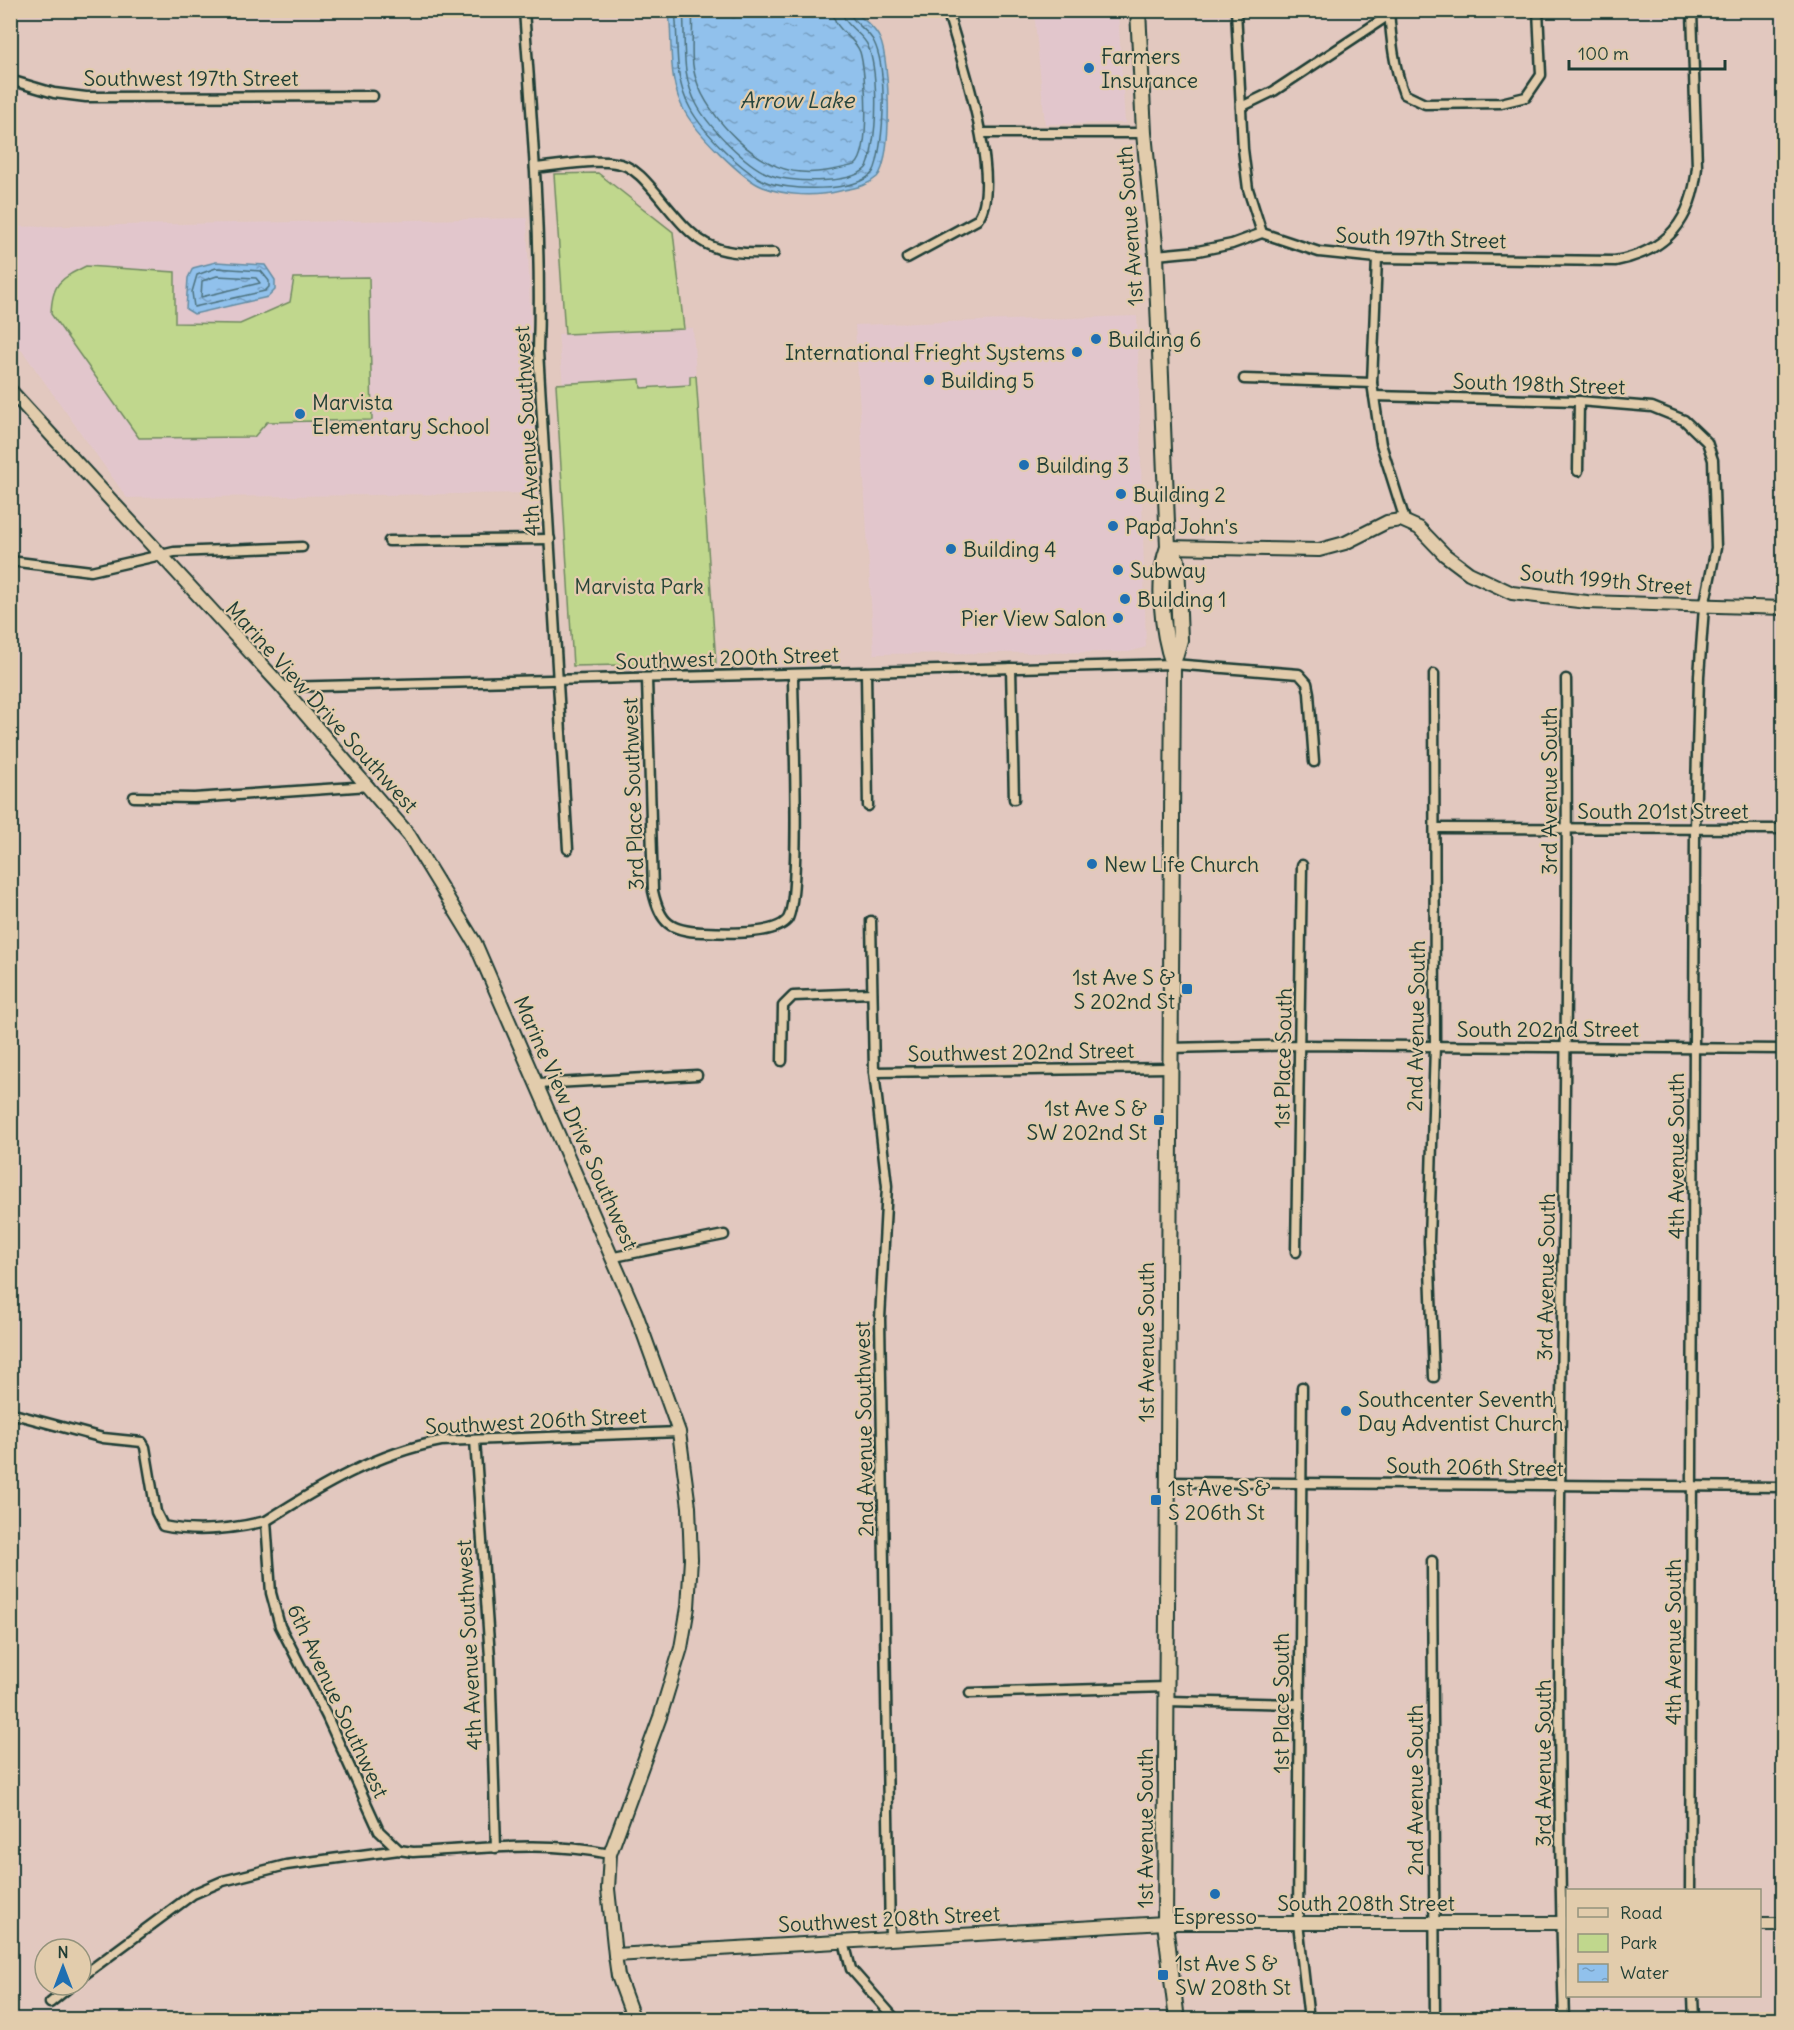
<svg xmlns="http://www.w3.org/2000/svg" width="1794" height="2030" font-family="Delius,sans-serif">
<style>
.built{fill:#e2c6cc}
.green{fill:#c0d78d;stroke:#708a60;stroke-width:1.5}
.water{fill:url(#water-ripples);stroke:#638ca2;stroke-width:1.5}
.lines{fill:none;stroke-linecap:round;stroke-linejoin:round}
.shore{stroke:#4d727e;stroke-width:1.5}
.street-casing{stroke:#1f3d34;stroke-width:13}
.secondary-casing{stroke:#1f3d34;stroke-width:16}
.primary-casing{stroke:#1f3d34;stroke-width:18}
.street{stroke:#e2ccac;stroke-width:8}
.secondary{stroke:#e2ccac;stroke-width:12}
.primary{stroke:#e2ccac;stroke-width:14}
.poi-dot{fill:#1f6fb2;stroke:#e2ccac;stroke-width:2}
.labels{text-anchor:middle;dominant-baseline:central;stroke-width:4.5;stroke-linejoin:round;paint-order:stroke}
.poi-label{font-size:21px;fill:#1f3d34;stroke:#e2ccac;text-anchor:start}
.street-label{font-size:21px;fill:#1f3d34;stroke:#e2ccac}
.park-label{font-size:21px;fill:#274538;stroke:#e2ccac}
.water-label{font-size:22px;font-style:italic;fill:#25443d;stroke:#e2ccac}
</style>
<defs>
<pattern id="water-ripples" width="26" height="14" patternUnits="userSpaceOnUse" patternTransform="scale(1.5)"><rect width="26" height="14" fill="#91c1ec"/><path d="M2 4q2-2 4 0t4 0M15 11q2-2 4 0t4 0" fill="none" stroke="#769ec0"/></pattern>
</defs>
<rect width="100%" height="100%" fill="#e2c8bf"/>
<filter id="ink" filterUnits="userSpaceOnUse"><feTurbulence type="fractalNoise" baseFrequency=".0167" numOctaves="2"/><feDisplacementMap in="SourceGraphic" scale="12" xChannelSelector="R" yChannelSelector="G"/><feConvolveMatrix kernelMatrix="1 2 1 2 8 2 1 2 1" color-interpolation-filters="sRGB"/></filter>
<g filter="url(#ink)">
<g class="built">
<polygon points="1034,11 1118,11 1125,123 1045,124"/>
<polygon points="527,218 536,493 127,498 11,335 10,227"/>
<polygon points="1137,316 1146,647 1129,652 874,654 855,325"/>
<polygon points="693,328 696,376 690,376 691,385 640,388 639,379 563,384 558,334"/>
</g>
<g class="green">
<polygon points="598,173 673,232 684,329 565,334 554,174"/>
<path d="M 86,266 L 175,272 L 175,323 L 240,324 L 290,302 L 294,278 L 369,277 L 372,420 L 267,422 L 254,437 L 139,438 L 51,314 C 52,283 60,279 86,266 Z"/>
<polygon points="690,376 696,376 716,663 573,666 556,384 640,379 641,388 690,385"/>
</g>
<g class="water">
<path d="M 851,10 C 861,16 875,28 880,39 C 890,60 893,161 877,177 C 866,187 853,188 840,191 C 815,197 787,196 763,187 C 742,179 697,133 685,112 C 667,80 673,46 669,11 Z"/>
<polygon points="216,262 265,265 275,280 275,290 268,297 194,314 186,309 188,278 193,268"/>
</g>
<g class="lines">
<g class="shore">
<path d="M 675,10 C 679,45 673,77 690,108 C 702,131 741,170 764,181 C 785,191 859,193 873,172 C 877,166 879,152 880,145 C 884,119 886,66 874,42 C 869,30 851,23 849,10"/>
<path d="M 683,10 C 686,43 680,74 697,105 C 708,126 746,165 768,174 C 787,183 851,185 866,168 C 870,164 871,153 872,147 C 877,121 878,71 868,46 C 862,32 843,26 842,10"/>
<path d="M 692,10 C 694,33 689,58 696,79 C 708,118 758,170 801,172 C 819,174 838,169 855,165 C 871,153 866,71 860,52 C 854,35 833,31 833,10"/>
<polygon points="216,268 261,271 269,281 269,287 265,291 194,307 192,292 197,275"/>
<polygon points="217,276 256,278 260,283 201,297 202,281"/>
</g>
<g class="street-casing">
<g id="street">
<path d="M 524,10 C 532,124 542,237 538,351 L 568,849"/>
<polyline points="1236,10 1243,149 1248,189 1262,233"/>
<path d="M 1389,10 C 1391,38 1394,68 1404,94 L 1425,104 L 1501,103 L 1526,97 L 1541,75 L 1538,10"/>
<polyline points="10,80 54,93 86,97 373,96"/>
<polyline points="1241,107 1274,91 1389,15"/>
<polyline points="982,133 1144,133"/>
<path d="M 535,168 C 559,166 605,156 626,166 C 639,172 647,183 656,193 C 699,245 705,255 774,253"/>
<path d="M 1156,255 L 1198,251 L 1232,244 L 1262,233 L 1319,252 L 1377,258 L 1615,261 C 1668,251 1692,220 1697,167 L 1692,10"/>
<path d="M 907,258 L 977,220 C 1005,185 960,55 948,13"/>
<polyline points="1377,258 1372,383 1381,444 1405,520"/>
<polyline points="1244,379 1372,383"/>
<polyline points="1374,396 1579,401 1652,407 1684,420 1707,442 1713,460 1716,548 1704,607 1699,676 1695,829 1690,1890"/>
<polyline points="1578,471 1579,401"/>
<polyline points="389,541 550,539"/>
<polyline points="10,561 91,571 174,552 302,547"/>
<polyline points="1011,668 1014,799"/>
<polyline points="866,672 868,806"/>
<path d="M 647,679 L 653,891 C 660,923 670,931 702,932 C 722,933 773,936 787,920 C 802,901 793,711 793,675"/>
<polyline points="282,687 1173,664 1299,674 1307,683 1309,693 1314,762"/>
<polyline points="134,797 194,798 369,786"/>
<polyline points="1435,828 1784,829"/>
<polyline points="871,921 874,1072 887,1186 880,1319 890,1938"/>
<polyline points="1169,1048 1302,1045 1784,1049"/>
<polyline points="782,1061 783,1006 793,996 872,993"/>
<polyline points="874,1072 1169,1068"/>
<polyline points="538,1084 697,1075"/>
<polyline points="1296,1252 1302,865"/>
<polyline points="614,1257 724,1235"/>
<polyline points="1434,1377 1429,1241 1435,1046 1434,674"/>
<polyline points="1302,1387 1298,1923 1309,2020"/>
<path d="M 10,1413 L 103,1438 L 142,1442 L 145,1447 L 156,1512 L 163,1526 C 196,1533 233,1529 266,1521 C 321,1486 377,1453 441,1441 L 679,1432"/>
<polyline points="475,1440 490,1657 496,1848"/>
<polyline points="1166,1482 1784,1487"/>
<polyline points="266,1521 271,1593 280,1626 327,1717 379,1831 399,1850"/>
<polyline points="1432,1561 1435,2020"/>
<polyline points="970,1693 1166,1687"/>
<polyline points="1166,1701 1299,1704"/>
<polyline points="844,1942 851,1969 896,2020"/>
<path d="M 81,1977 L 193,1894 L 223,1881 L 286,1865 L 399,1850 L 413,1852 C 479,1849 545,1840 610,1854"/>
<polyline points="1693,1996 1694,2020"/>
<polyline points="50,2003 72,1985"/>
<path d="M 1564,2020 C 1550,1573 1571,1126 1566,679"/>
</g>
</g>
<g class="secondary-casing">
<g id="secondary">
<polyline points="10,390 282,687 409,835 475,943 636,1313 679,1432 689,1507 691,1559 688,1607 681,1648 660,1717 610,1854 608,1889 615,1955 618,1976 634,2020"/>
<polyline points="1168,547 1319,550 1345,543 1387,522 1401,520 1419,528 1445,555 1469,573 1512,593 1587,602 1784,608"/>
<polyline points="1760,1924 1784,1924"/>
<polyline points="615,1955 1165,1923 1568,1923"/>
</g>
</g>
<g class="primary-casing">
<g id="primary">
<path d="M 1138,10 L 1144,133 L 1156,255 L 1168,547 C 1156,578 1162,633 1173,664"/>
<polyline points="1168,547 1177,560 1180,640 1173,664 1165,1923 1177,2020"/>
</g>
</g>
<use href="#street" class="street"/>
<use href="#secondary" class="secondary"/>
<use href="#primary" class="primary"/>
</g>
</g>
<g class="poi-dot">
<circle cx="1089" cy="68" r="6"/>
<circle cx="1096" cy="339" r="6"/>
<circle cx="1077" cy="352" r="6"/>
<circle cx="929" cy="380" r="6"/>
<circle cx="300" cy="414" r="6"/>
<circle cx="1024" cy="465" r="6"/>
<circle cx="1121" cy="494" r="6"/>
<circle cx="1113" cy="526" r="6"/>
<circle cx="951" cy="549" r="6"/>
<circle cx="1118" cy="570" r="6"/>
<circle cx="1125" cy="599" r="6"/>
<circle cx="1118" cy="618" r="6"/>
<circle cx="1092" cy="864" r="6"/>
<rect x="1181" y="983" width="12" height="12" rx="3"/>
<rect x="1153" y="1114" width="12" height="12" rx="3"/>
<circle cx="1346" cy="1411" r="6"/>
<rect x="1150" y="1494" width="12" height="12" rx="3"/>
<circle cx="1215" cy="1894" r="6"/>
<rect x="1157" y="1969" width="12" height="12" rx="3"/>
</g>
<g class="labels">
<g class="poi-label">
<text x="1101" y="56">Farmers<tspan x="1101" dy="24">Insurance</tspan></text>
<text x="1108" y="339">Building 6</text>
<text x="1065" y="352" text-anchor="end">International Frieght Systems</text>
<text x="941" y="380">Building 5</text>
<text x="312" y="402">Marvista<tspan x="312" dy="24">Elementary School</tspan></text>
<text x="1036" y="465">Building 3</text>
<text x="1133" y="494">Building 2</text>
<text x="1125" y="526">Papa John's</text>
<text x="963" y="549">Building 4</text>
<text x="1130" y="570">Subway</text>
<text x="1137" y="599">Building 1</text>
<text x="1106" y="618" text-anchor="end">Pier View Salon</text>
<text x="1104" y="864">New Life Church</text>
<text x="1175" y="977" text-anchor="end">1st Ave S &amp;<tspan x="1175" dy="24">S 202nd St</tspan></text>
<text x="1147" y="1108" text-anchor="end">1st Ave S &amp;<tspan x="1147" dy="24">SW 202nd St</tspan></text>
<text x="1358" y="1399">Southcenter Seventh<tspan x="1358" dy="24">Day Adventist Church</tspan></text>
<text x="1168" y="1488">1st Ave S &amp;<tspan x="1168" dy="24">S 206th St</tspan></text>
<text x="1215" y="1916" text-anchor="middle">Espresso</text>
<text x="1175" y="1963">1st Ave S &amp;<tspan x="1175" dy="24">SW 208th St</tspan></text>
</g>
<g class="street-label">
<text x="191" y="78">Southwest 197th Street</text>
<text transform="translate(1130 226) rotate(-94)">1st Avenue South</text>
<text transform="translate(1421 238) rotate(2)">South 197th Street</text>
<text transform="translate(1539 384) rotate(2)">South 198th Street</text>
<text transform="translate(527 431) rotate(-93)">4th Avenue Southwest</text>
<text transform="translate(1606 580) rotate(5)">South 199th Street</text>
<text transform="translate(727 658) rotate(-2)">Southwest 200th Street</text>
<text transform="translate(322 707) rotate(48)">Marine View Drive Southwest</text>
<text transform="translate(1549 791) rotate(-90)">3rd Avenue South</text>
<text transform="translate(633 794) rotate(-92)">3rd Place Southwest</text>
<text x="1663" y="811">South 201st Street</text>
<text transform="translate(1416 1026) rotate(-89)">2nd Avenue South</text>
<text x="1548" y="1029">South 202nd Street</text>
<text transform="translate(1021 1052) rotate(-1)">Southwest 202nd Street</text>
<text transform="translate(1283 1058) rotate(-89)">1st Place South</text>
<text transform="translate(576 1123) rotate(66)">Marine View Drive Southwest</text>
<text transform="translate(1676 1156) rotate(-90)">4th Avenue South</text>
<text transform="translate(1546 1277) rotate(-89)">3rd Avenue South</text>
<text transform="translate(1146 1342) rotate(-90)">1st Avenue South</text>
<text transform="translate(536 1421) rotate(-3)">Southwest 206th Street</text>
<text transform="translate(864 1429) rotate(-91)">2nd Avenue Southwest</text>
<text transform="translate(1475 1467) rotate(1)">South 206th Street</text>
<text transform="translate(1673 1642) rotate(-90)">4th Avenue South</text>
<text transform="translate(469 1645) rotate(-93)">4th Avenue Southwest</text>
<text transform="translate(338 1701) rotate(65)">6th Avenue Southwest</text>
<text transform="translate(1281 1703) rotate(-90)">1st Place South</text>
<text transform="translate(1543 1763) rotate(-90)">3rd Avenue South</text>
<text transform="translate(1415 1790) rotate(-90)">2nd Avenue South</text>
<text transform="translate(1145 1828) rotate(-90)">1st Avenue South</text>
<text x="1366" y="1903">South 208th Street</text>
<text transform="translate(889 1919) rotate(-3)">Southwest 208th Street</text>
</g>
<g class="park-label">
<text x="639" y="586">Marvista Park</text>
</g>
<g class="water-label">
<text x="797" y="100">Arrow Lake</text>
</g>
</g>
<rect width="1794" height="2030" fill="none" stroke="#e2ccac" stroke-width="36"/>
<rect x="18" y="18" width="1758" height="1994" fill="none" stroke="#1f3d34" stroke-width="2" filter="url(#ink)"/>
<rect x="1566" y="1889" width="195" height="108" fill="#e2ccac" stroke="#94937c" stroke-width="1.5"/>
<rect x="1578" y="1908" width="30" height="9" fill="#e2ccac" stroke="#94937c" stroke-width="1.5"/>
<text x="1620" y="1919" font-size="18" fill="#1f3d34">Road</text>
<rect x="1578" y="1934" width="30" height="18" fill="#c0d78d" stroke="#94937c" stroke-width="1.5"/>
<text x="1620" y="1949" font-size="18" fill="#1f3d34">Park</text>
<rect x="1578" y="1964" width="30" height="18" fill="url(#water-ripples)" stroke="#94937c" stroke-width="1.5"/>
<text x="1620" y="1979" font-size="18" fill="#1f3d34">Water</text>
<g transform="translate(63 1967)"><circle r="28" fill="#e2ccac" stroke="#94937c" stroke-width="1.5"/>
<path d="M0-4.5L10 22L0 15L-10 22Z" fill="#1f6fb2"/>
<text y="-9" font-size="16" font-weight="bold" text-anchor="middle" fill="#1f3d34">N</text>
</g>
<path d="M1569 60v9h156v-9" fill="none" stroke="#1f3d34" stroke-width="3"/>
<text x="1578" y="60" font-size="18" fill="#1f3d34" stroke="#e2ccac" stroke-width="4.5" paint-order="stroke">100 m</text>
</svg>
